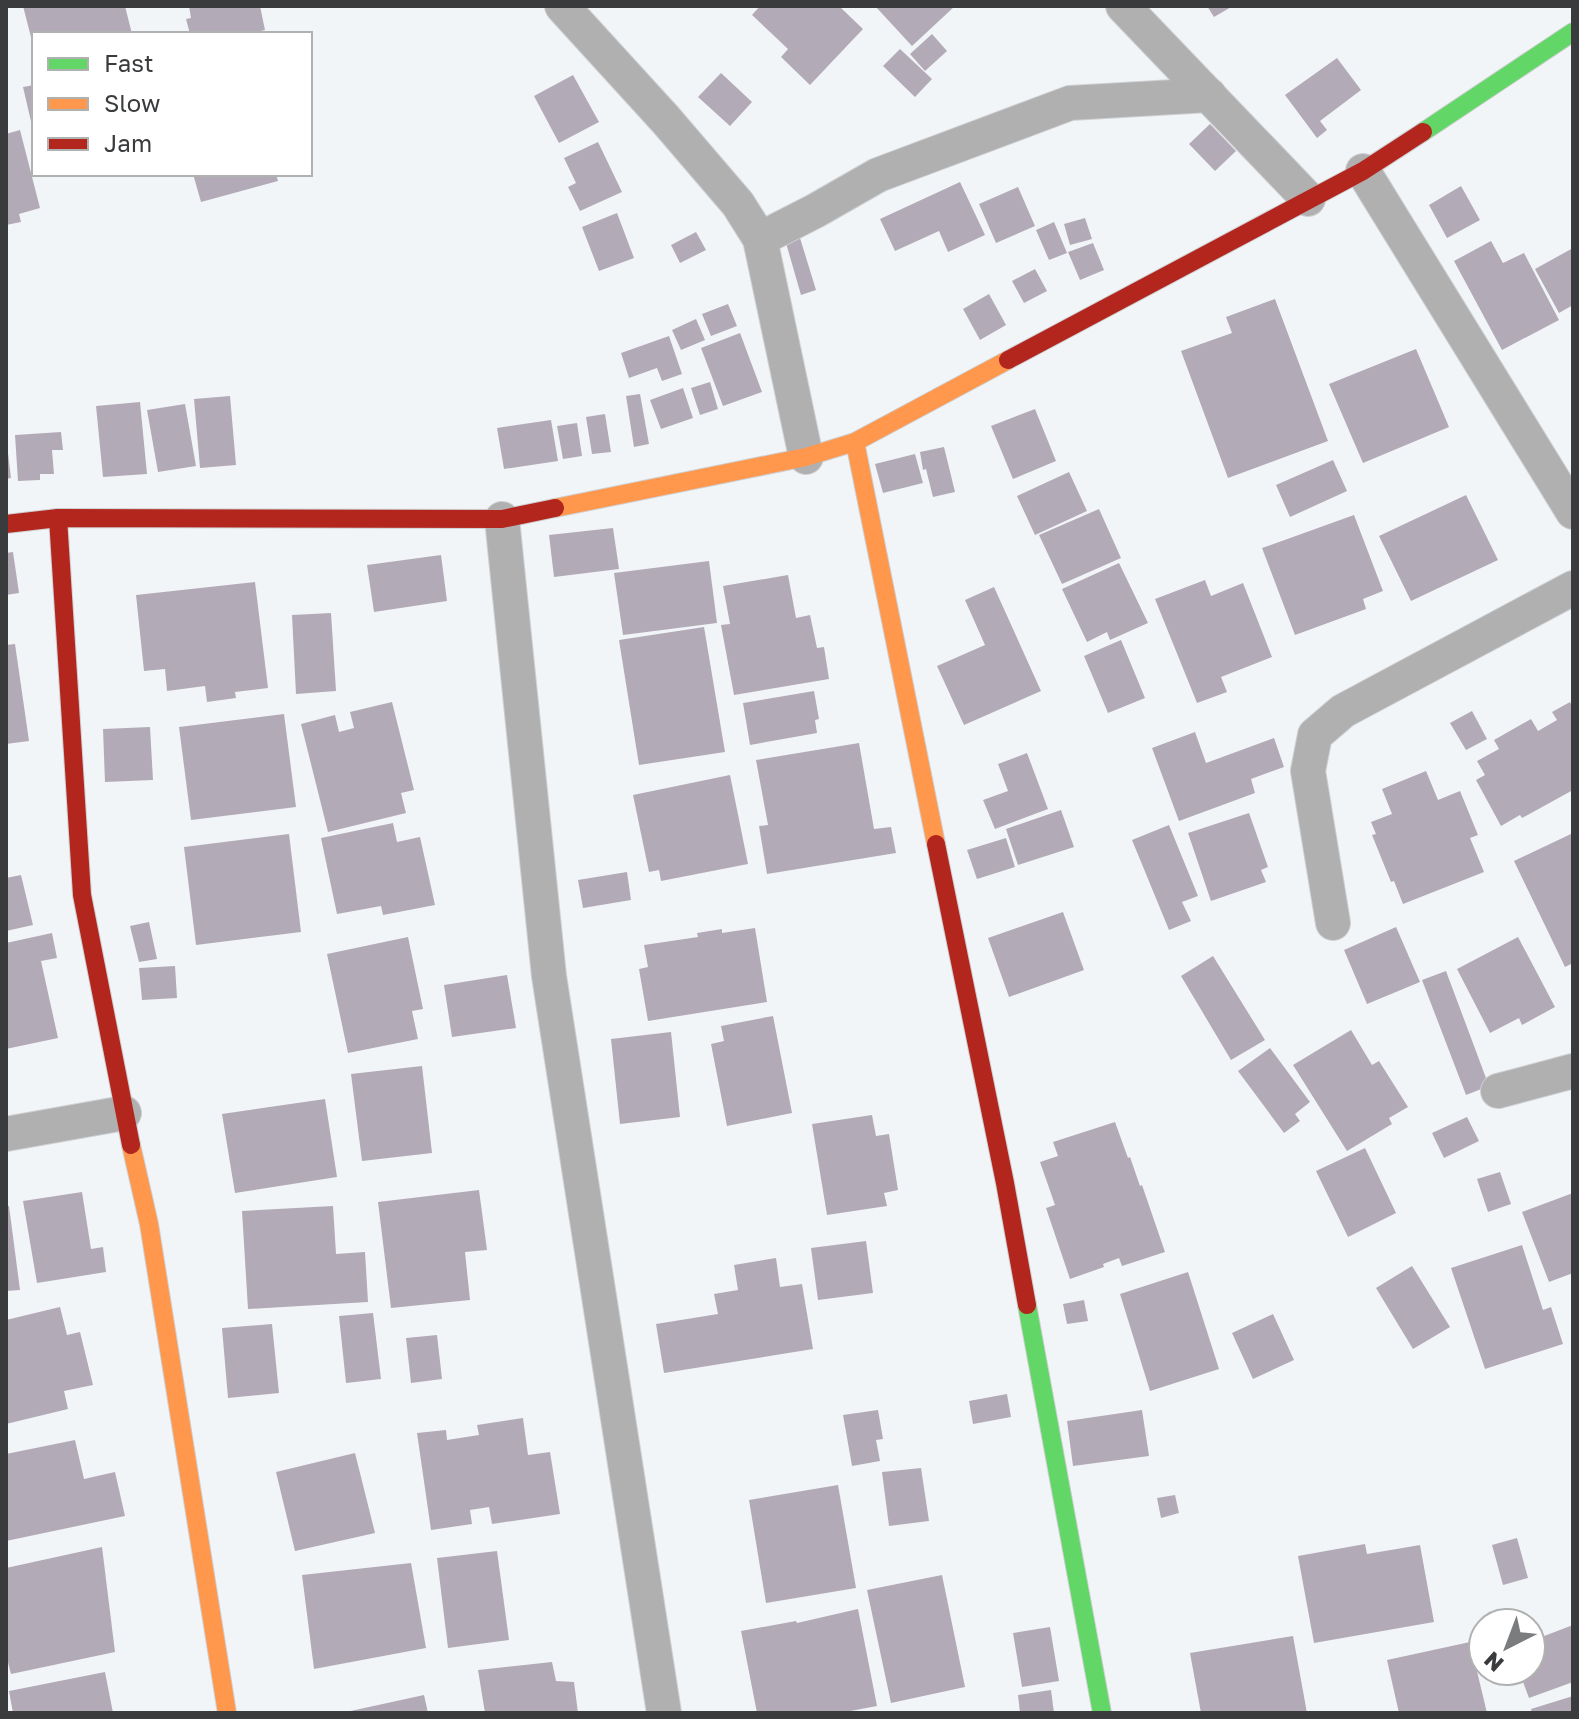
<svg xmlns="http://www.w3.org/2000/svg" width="1579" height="1719" font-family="'Golos Text',sans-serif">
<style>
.building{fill:#b3aab8}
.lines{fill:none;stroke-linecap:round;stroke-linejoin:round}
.street-casing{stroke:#ced0d2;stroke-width:36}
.fast-casing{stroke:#ced0d2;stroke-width:20}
.slow-casing{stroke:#ced0d2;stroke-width:20}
.jam-casing{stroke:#ced0d2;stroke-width:20}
.street{stroke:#b1b0b0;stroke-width:34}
.fast{stroke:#63d668;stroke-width:18}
.slow{stroke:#ff974d;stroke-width:18}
.jam{stroke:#b3261e;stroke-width:18}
</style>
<rect width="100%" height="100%" fill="#f2f5f8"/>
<g class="building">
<polygon points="23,6 125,6 132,34 34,34 33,45"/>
<polygon points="189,6 260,6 265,30 248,34 190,34 186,19 191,18"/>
<polygon points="760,6 839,6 863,29 810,85 781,57 788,49 752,15"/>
<polygon points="875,6 955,6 912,46"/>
<polygon points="1207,6 1233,6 1214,17"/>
<polygon points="932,34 947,51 925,71 910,54"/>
<polygon points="900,49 932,79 915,97 883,66"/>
<polygon points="1337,58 1361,90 1320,121 1327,130 1317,138 1285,95"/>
<polygon points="721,73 752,102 730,126 698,97"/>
<polygon points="573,75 599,122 559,143 534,96"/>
<polygon points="34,85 34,130 33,130 23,87"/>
<polygon points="1210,124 1236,151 1215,171 1189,144"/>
<polygon points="20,130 40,208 19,214 21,222 6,225 6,134"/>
<polygon points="598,142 622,192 580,211 568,187 576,183 564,158"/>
<polygon points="193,174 276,174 278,181 201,202"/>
<polygon points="960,182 985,235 948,252 939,231 895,251 880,219"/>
<polygon points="1461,186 1480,220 1447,238 1429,205"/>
<polygon points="1018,187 1035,226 996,243 979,204"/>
<polygon points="617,213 634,258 599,271 582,227"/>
<polygon points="1085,218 1092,239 1070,245 1064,224"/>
<polygon points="1054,222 1067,253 1049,260 1036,230"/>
<polygon points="696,232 706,250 680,263 671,245"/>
<polygon points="800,238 816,290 801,295 786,243"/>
<polygon points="1491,241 1503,263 1524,253 1559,320 1502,350 1454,261"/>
<polygon points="1093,243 1104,270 1080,280 1068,252"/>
<polygon points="1573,248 1573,305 1559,313 1535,269"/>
<polygon points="1035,269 1047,291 1024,303 1012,281"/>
<polygon points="989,294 1006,325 980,340 963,309"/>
<polygon points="1275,299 1328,441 1228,478 1181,351 1232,333 1226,317"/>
<polygon points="728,304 737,326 711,336 702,314"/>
<polygon points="696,319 705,340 681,350 672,330"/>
<polygon points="740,333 762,392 723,406 701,348"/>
<polygon points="669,336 682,374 662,381 657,368 629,378 621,353"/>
<polygon points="1416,349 1449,427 1363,463 1329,384"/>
<polygon points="710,382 718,409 700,415 691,388"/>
<polygon points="683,388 693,418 661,429 650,400"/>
<polygon points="640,394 649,444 634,447 626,396"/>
<polygon points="230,396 236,465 200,468 194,399"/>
<polygon points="140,402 147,474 103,477 96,406"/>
<polygon points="185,404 196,466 158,472 147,410"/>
<polygon points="1035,409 1056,461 1013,479 991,426"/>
<polygon points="605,414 611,452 592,454 586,417"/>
<polygon points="551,420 558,461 504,469 497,428"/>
<polygon points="577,423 582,456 563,459 557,426"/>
<polygon points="61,432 63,450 52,450 54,474 40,474 40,480 18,481 15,435"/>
<polygon points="944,447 955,492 933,497 926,469 923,470 920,452"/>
<polygon points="6,453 8,453 11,478 6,479"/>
<polygon points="915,454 923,483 883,493 875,464"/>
<polygon points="1333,460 1347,491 1290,517 1276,485"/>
<polygon points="1069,472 1087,511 1035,535 1017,496"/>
<polygon points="1466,495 1498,560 1411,601 1379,536"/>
<polygon points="1099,509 1121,558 1062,584 1039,535"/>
<polygon points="1354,515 1383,591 1363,599 1366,609 1295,635 1262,548"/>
<polygon points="613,528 619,569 554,577 549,535"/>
<polygon points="13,552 19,593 6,595 6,553"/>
<polygon points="441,555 447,601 374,612 367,565"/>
<polygon points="709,561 717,623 623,635 614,573"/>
<polygon points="1119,563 1148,623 1110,640 1107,632 1087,642 1062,589"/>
<polygon points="788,575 796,618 810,615 817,648 824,647 829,679 734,695 721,625 730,624 723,586"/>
<polygon points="1205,580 1211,596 1243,583 1272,657 1221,677 1227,692 1197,703 1155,599"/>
<polygon points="255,582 268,688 235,692 236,698 207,702 205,686 167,691 165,669 144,671 136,595"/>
<polygon points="994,587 1041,691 964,725 937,666 985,645 965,600"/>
<polygon points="331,613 336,691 296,694 292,615"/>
<polygon points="704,627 725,752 639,765 619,640"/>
<polygon points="1121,640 1145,698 1108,713 1084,656"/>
<polygon points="15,644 29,741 6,744 6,645"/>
<polygon points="814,691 819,719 815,720 817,733 750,745 743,703"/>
<polygon points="392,702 414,790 401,793 406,813 328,832 301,724 335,715 339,732 354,728 350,712"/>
<polygon points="1570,702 1573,708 1573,790 1522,818 1520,815 1501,826 1476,780 1485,775 1477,761 1499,749 1494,740 1531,719 1538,731 1557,720 1552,712"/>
<polygon points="1472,711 1487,739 1466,750 1450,723"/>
<polygon points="284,714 296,807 191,820 179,727"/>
<polygon points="150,727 153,780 105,782 103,729"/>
<polygon points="1195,732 1206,763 1274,738 1284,767 1251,779 1255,793 1179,821 1152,748"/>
<polygon points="859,743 874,829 891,827 896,853 767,874 759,826 768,825 756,760"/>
<polygon points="1027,753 1048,809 995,829 983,800 1008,791 998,764"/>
<polygon points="1426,771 1438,800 1460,791 1478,835 1470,838 1484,872 1403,904 1394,881 1391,882 1372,835 1376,834 1371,822 1392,814 1382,789"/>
<polygon points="730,775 748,864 661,881 659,870 649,872 633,795"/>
<polygon points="1061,810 1074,847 1018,865 1006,829"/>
<polygon points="1249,813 1268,867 1261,870 1266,882 1211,901 1188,833"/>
<polygon points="393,823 397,842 420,837 435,905 383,915 381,906 337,914 321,838"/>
<polygon points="1169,825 1198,896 1182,902 1191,921 1169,930 1132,840"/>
<polygon points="1573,833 1573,963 1565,967 1514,861"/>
<polygon points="289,834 301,932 196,945 184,847"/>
<polygon points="1006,838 1015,867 977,879 967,850"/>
<polygon points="627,872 631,900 583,908 578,880"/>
<polygon points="21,875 33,925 6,931 6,878"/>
<polygon points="1063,912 1084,970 1009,997 988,938"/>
<polygon points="149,922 157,959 139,962 130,926"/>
<polygon points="1396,927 1420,982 1367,1004 1344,950"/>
<polygon points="755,928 767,1002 648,1021 639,969 648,967 644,945 698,937 697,933 722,929 722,933"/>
<polygon points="52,933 57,958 41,961 58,1038 6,1049 6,943"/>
<polygon points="408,937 423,1009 412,1011 418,1039 348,1053 327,954"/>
<polygon points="1518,937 1555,1007 1522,1025 1519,1018 1490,1033 1457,969"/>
<polygon points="1213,956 1265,1040 1231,1060 1181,976"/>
<polygon points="175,966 177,998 142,1000 139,968"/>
<polygon points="1446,971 1489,1086 1466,1095 1422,980"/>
<polygon points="507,975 516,1028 452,1037 444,985"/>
<polygon points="773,1016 792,1113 727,1126 711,1044 724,1041 721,1026"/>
<polygon points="1351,1030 1372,1065 1379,1061 1408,1107 1389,1118 1392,1124 1347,1151 1293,1065"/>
<polygon points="671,1032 680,1117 620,1124 611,1039"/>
<polygon points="1270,1048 1310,1102 1295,1114 1300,1121 1284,1133 1238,1071"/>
<polygon points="422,1066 432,1153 362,1161 351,1074"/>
<polygon points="325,1099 337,1177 235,1193 222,1114"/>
<polygon points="872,1115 876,1136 889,1134 898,1190 884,1193 887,1206 827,1215 812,1124"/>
<polygon points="1467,1117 1479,1141 1444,1158 1432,1133"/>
<polygon points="1115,1122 1128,1158 1130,1157 1140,1186 1142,1185 1165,1252 1122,1266 1119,1258 1103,1264 1104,1267 1070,1279 1046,1208 1055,1205 1040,1162 1058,1156 1053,1142"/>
<polygon points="1365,1148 1396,1213 1348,1237 1316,1171"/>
<polygon points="1500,1172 1511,1204 1488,1212 1477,1179"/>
<polygon points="479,1190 487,1250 465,1252 470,1300 391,1308 378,1202"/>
<polygon points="82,1192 91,1249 103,1247 106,1272 37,1283 23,1201"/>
<polygon points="1573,1193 1573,1273 1549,1282 1522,1212"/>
<polygon points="6,1206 9,1206 20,1290 6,1291"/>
<polygon points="333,1206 336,1254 365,1252 368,1302 248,1309 242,1211"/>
<polygon points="866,1241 873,1293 818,1300 811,1248"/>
<polygon points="1522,1245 1543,1310 1551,1307 1563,1344 1485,1369 1451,1268"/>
<polygon points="776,1258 780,1287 802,1284 813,1349 664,1373 656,1324 718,1314 714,1294 738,1290 734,1265"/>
<polygon points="1412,1266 1450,1327 1413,1349 1376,1288"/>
<polygon points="1188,1272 1219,1369 1150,1391 1120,1294"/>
<polygon points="1084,1300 1088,1321 1067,1324 1063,1304"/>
<polygon points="60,1307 67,1335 80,1332 93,1385 64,1391 68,1409 6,1424 6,1320"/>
<polygon points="373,1313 381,1379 346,1383 339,1316"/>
<polygon points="1273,1314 1294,1360 1253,1379 1232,1333"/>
<polygon points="272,1324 279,1393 228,1398 222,1328"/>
<polygon points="437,1335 442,1379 411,1383 406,1338"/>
<polygon points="1007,1394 1011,1417 973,1424 969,1401"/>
<polygon points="878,1410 883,1439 876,1440 880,1461 852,1466 843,1415"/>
<polygon points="1142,1410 1149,1456 1073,1466 1067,1421"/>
<polygon points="523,1418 528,1455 550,1452 560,1514 492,1524 489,1507 470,1510 472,1524 431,1530 417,1433 446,1430 447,1440 479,1435 477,1425"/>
<polygon points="75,1440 84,1479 115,1472 125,1516 6,1541 6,1454"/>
<polygon points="355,1453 375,1533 295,1551 276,1472"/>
<polygon points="921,1468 929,1521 889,1526 882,1472"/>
<polygon points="838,1485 856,1588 766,1603 749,1500"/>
<polygon points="1175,1495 1179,1513 1161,1518 1157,1498"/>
<polygon points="1517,1538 1528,1578 1503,1585 1492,1545"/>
<polygon points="1365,1544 1367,1554 1420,1545 1434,1622 1314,1643 1298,1556"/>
<polygon points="102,1547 115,1652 11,1674 6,1655 6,1568"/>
<polygon points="497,1551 509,1640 448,1648 437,1558"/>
<polygon points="411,1563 426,1648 314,1669 302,1575"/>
<polygon points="942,1575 965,1687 891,1703 867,1590"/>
<polygon points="858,1609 877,1706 840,1713 757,1713 741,1631 796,1621 797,1623"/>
<polygon points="1573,1625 1573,1682 1529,1698 1519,1671 1531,1671 1531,1641"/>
<polygon points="1050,1627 1059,1681 1022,1687 1013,1633"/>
<polygon points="1293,1636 1307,1713 1201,1713 1190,1653"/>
<polygon points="1470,1642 1487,1713 1399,1713 1387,1660"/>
<polygon points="552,1662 556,1681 574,1682 578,1713 485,1713 478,1670"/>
<polygon points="105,1672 113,1713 13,1713 9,1691"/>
<polygon points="1051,1690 1054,1713 1020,1713 1018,1695"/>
<polygon points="424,1695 428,1713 346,1713 346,1712"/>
<polygon points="1573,1696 1573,1713 1532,1713 1531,1709"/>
</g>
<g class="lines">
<g class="street-casing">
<g id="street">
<polyline points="562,6 666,120 738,204 760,239 806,457"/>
<polyline points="1123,6 1308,199"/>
<polyline points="1363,171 1573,512"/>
<polyline points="760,239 815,211 878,175 1070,103 1209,95"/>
<polyline points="502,519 549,976 664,1713"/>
<polyline points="1333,923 1308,771 1315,735 1343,711 1573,588"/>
<polyline points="1498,1091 1573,1071"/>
<polyline points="6,1134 124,1113"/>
</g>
</g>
<g class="fast-casing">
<g id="fast">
<polyline points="1423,132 1573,32"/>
<polyline points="1027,1305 1102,1713"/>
</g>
</g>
<g class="slow-casing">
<g id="slow">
<polyline points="855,442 936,844"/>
<polyline points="555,508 806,457 855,442 1008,360"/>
<polyline points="131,1145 149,1224 227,1713"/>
</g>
</g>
<g class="jam-casing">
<g id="jam">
<polyline points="1008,360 1363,171 1423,132"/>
<polyline points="58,518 82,895 131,1145"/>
<polyline points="6,524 58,518 502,519 555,508"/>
<polyline points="936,844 1005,1183 1027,1305"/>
</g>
</g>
<use href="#street" class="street"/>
<use href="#fast" class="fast"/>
<use href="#slow" class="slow"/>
<use href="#jam" class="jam"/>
</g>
<rect width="1579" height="1719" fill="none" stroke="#393b3d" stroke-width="16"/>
<rect x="32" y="32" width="280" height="144" fill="#ffffff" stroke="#b0b1b1" stroke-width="2"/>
<rect x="48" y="58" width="40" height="12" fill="#63d668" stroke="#b0b1b1" stroke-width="2"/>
<text x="104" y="72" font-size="24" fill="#393b3d">Fast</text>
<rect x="48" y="98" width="40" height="12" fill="#ff974d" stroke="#b0b1b1" stroke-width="2"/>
<text x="104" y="112" font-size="24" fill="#393b3d">Slow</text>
<rect x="48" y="138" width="40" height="12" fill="#b3261e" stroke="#b0b1b1" stroke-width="2"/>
<text x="104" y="152" font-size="24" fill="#393b3d">Jam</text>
<g transform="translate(1507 1647) rotate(222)"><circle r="38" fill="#ffffff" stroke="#b0b1b1" stroke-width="2"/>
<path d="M0-6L14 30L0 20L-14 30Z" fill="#7a7c7e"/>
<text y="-12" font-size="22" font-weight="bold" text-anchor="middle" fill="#393b3d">N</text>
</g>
</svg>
